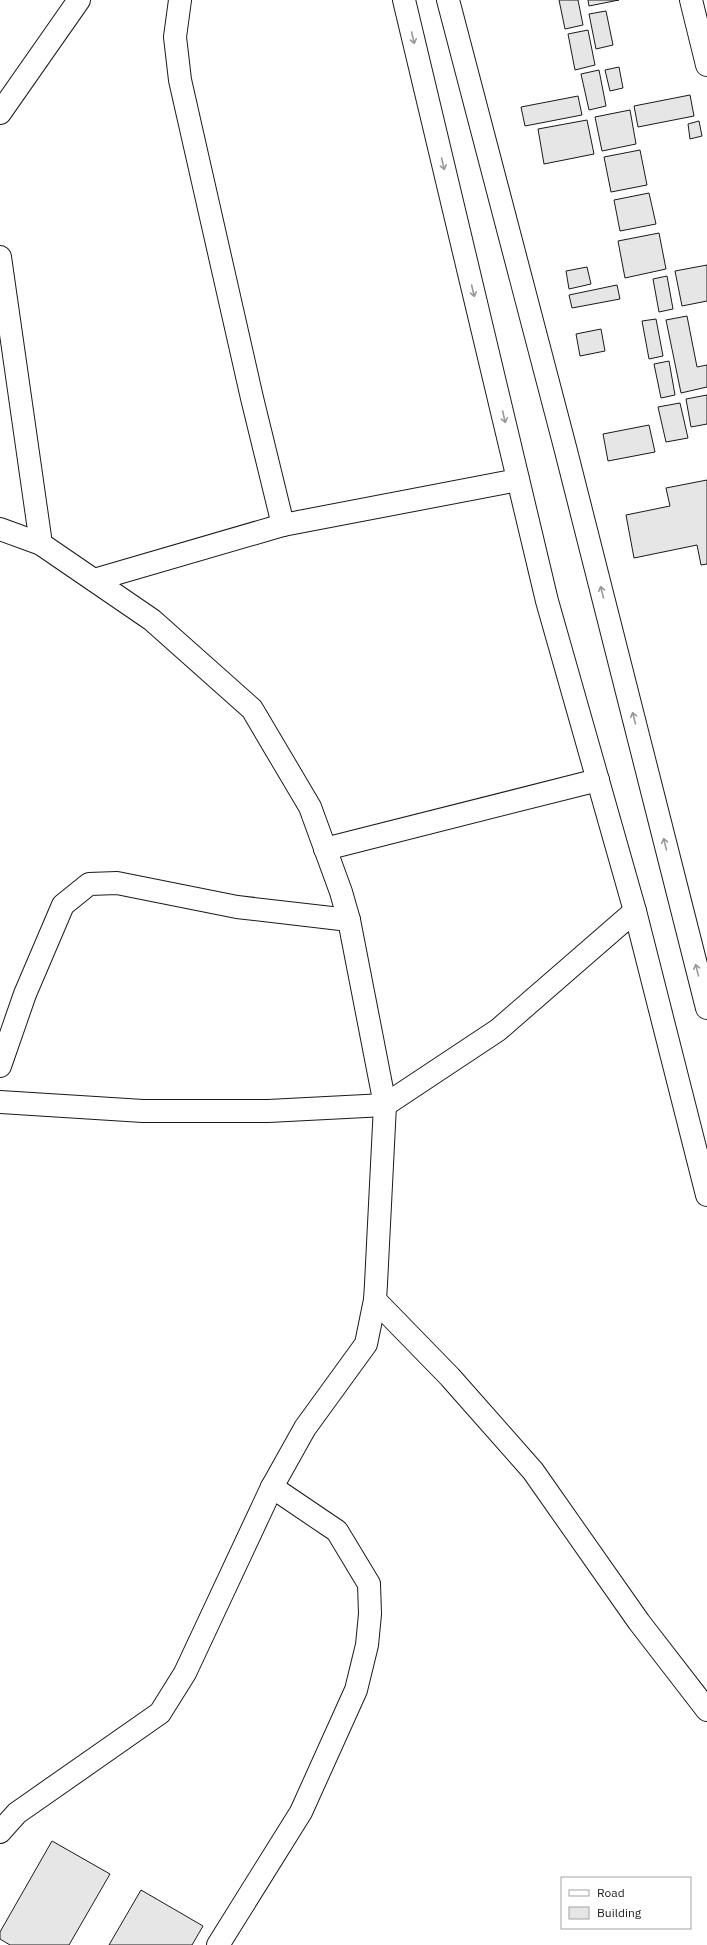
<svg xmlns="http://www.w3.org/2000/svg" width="707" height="1945" font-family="'IBM Plex Sans',sans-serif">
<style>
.building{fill:#e6e6e6;stroke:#1a1a1a}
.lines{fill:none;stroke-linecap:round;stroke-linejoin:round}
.street-casing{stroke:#1a1a1a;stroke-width:24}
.secondary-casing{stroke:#1a1a1a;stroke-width:24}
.street{stroke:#fff;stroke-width:22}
.secondary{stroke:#fff;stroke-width:22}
.oneway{stroke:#989898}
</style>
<rect width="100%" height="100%" fill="#fff"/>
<g class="building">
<polygon points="559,0 578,0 583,25 565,29"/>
<polygon points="588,0 619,0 589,6"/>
<polygon points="606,11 613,45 596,49 589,14"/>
<polygon points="588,30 595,65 575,70 568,34"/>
<polygon points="619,67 623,88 610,91 605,70"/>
<polygon points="599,70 606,106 589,110 581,74"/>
<polygon points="690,95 694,116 638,127 634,106"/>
<polygon points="578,96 582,115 525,126 521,107"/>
<polygon points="630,110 636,144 602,151 595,117"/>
<polygon points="587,120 594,154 544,164 538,129"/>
<polygon points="699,121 702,136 690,139 688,124"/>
<polygon points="640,150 647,185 611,192 604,157"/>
<polygon points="649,193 656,224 620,231 614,200"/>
<polygon points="659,233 666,269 625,278 618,241"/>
<polygon points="707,265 707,301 682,306 675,271"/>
<polygon points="587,267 591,284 569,289 566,271"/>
<polygon points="667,276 673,309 659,312 653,279"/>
<polygon points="617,285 620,299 572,308 569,295"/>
<polygon points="687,316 697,367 707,365 707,387 681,393 666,320"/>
<polygon points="656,319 663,356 649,359 642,321"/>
<polygon points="601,329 605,351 580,356 576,334"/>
<polygon points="669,361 675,395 661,398 654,364"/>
<polygon points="707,395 707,424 691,427 686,399"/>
<polygon points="680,403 688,438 666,442 658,407"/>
<polygon points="649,425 655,452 608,461 603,434"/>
<polygon points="707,480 707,564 701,565 697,545 634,558 626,515 670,506 666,488"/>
<polygon points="52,1841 110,1874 69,1945 10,1945 0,1939 0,1932"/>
<polygon points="141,1890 203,1926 192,1945 109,1945"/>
</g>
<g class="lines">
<g class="street-casing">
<g id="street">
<polyline points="180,0 175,37 180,80 252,398 283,525"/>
<polyline points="691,0 707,65"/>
<polyline points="0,113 79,0"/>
<polyline points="0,257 41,544"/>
<polyline points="0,529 41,544 152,620 252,709 310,807 341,892 349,920 385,1105 376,1284 375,1300 366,1344 305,1428 272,1487 185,1673 160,1713 17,1813 0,1832"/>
<polyline points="94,580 283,525 518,480"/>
<polyline points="325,849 598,780"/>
<polyline points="0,1066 25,994 63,905 89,884 117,883 237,907 349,920"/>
<polyline points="0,1102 143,1111 268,1111 385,1105 498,1030 635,911"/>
<polyline points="375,1300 450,1377 533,1471 639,1622 707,1710"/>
<polyline points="218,1945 301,1812 356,1690 367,1645 370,1614 369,1584 337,1531 272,1487"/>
</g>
</g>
<g class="secondary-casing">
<g id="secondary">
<polyline points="404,0 547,601 635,911 707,1195"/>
<polyline points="448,0 565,447 707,1008"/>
</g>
</g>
<use href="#street" class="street"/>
<use href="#secondary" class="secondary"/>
</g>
<defs><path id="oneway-shaft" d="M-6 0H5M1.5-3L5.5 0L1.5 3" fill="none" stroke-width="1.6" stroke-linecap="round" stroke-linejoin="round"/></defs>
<g class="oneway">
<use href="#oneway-shaft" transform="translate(413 38) rotate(77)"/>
<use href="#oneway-shaft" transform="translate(443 164) rotate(77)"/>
<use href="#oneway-shaft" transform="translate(473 291) rotate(77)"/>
<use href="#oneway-shaft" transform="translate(504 417) rotate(77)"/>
<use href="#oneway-shaft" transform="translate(602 592) rotate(-104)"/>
<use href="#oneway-shaft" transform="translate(634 718) rotate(-104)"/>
<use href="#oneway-shaft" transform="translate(665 844) rotate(-104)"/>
<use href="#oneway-shaft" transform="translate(697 970) rotate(-104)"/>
</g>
<rect x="561" y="1877" width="130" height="52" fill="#ffffff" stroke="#a3a3a3"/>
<rect x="569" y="1890" width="20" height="6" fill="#ffffff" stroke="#a3a3a3"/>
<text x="597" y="1897" font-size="12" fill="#1a1a1a">Road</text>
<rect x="569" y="1907" width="20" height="12" fill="#e6e6e6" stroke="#a3a3a3"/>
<text x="597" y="1917" font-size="12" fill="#1a1a1a">Building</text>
</svg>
